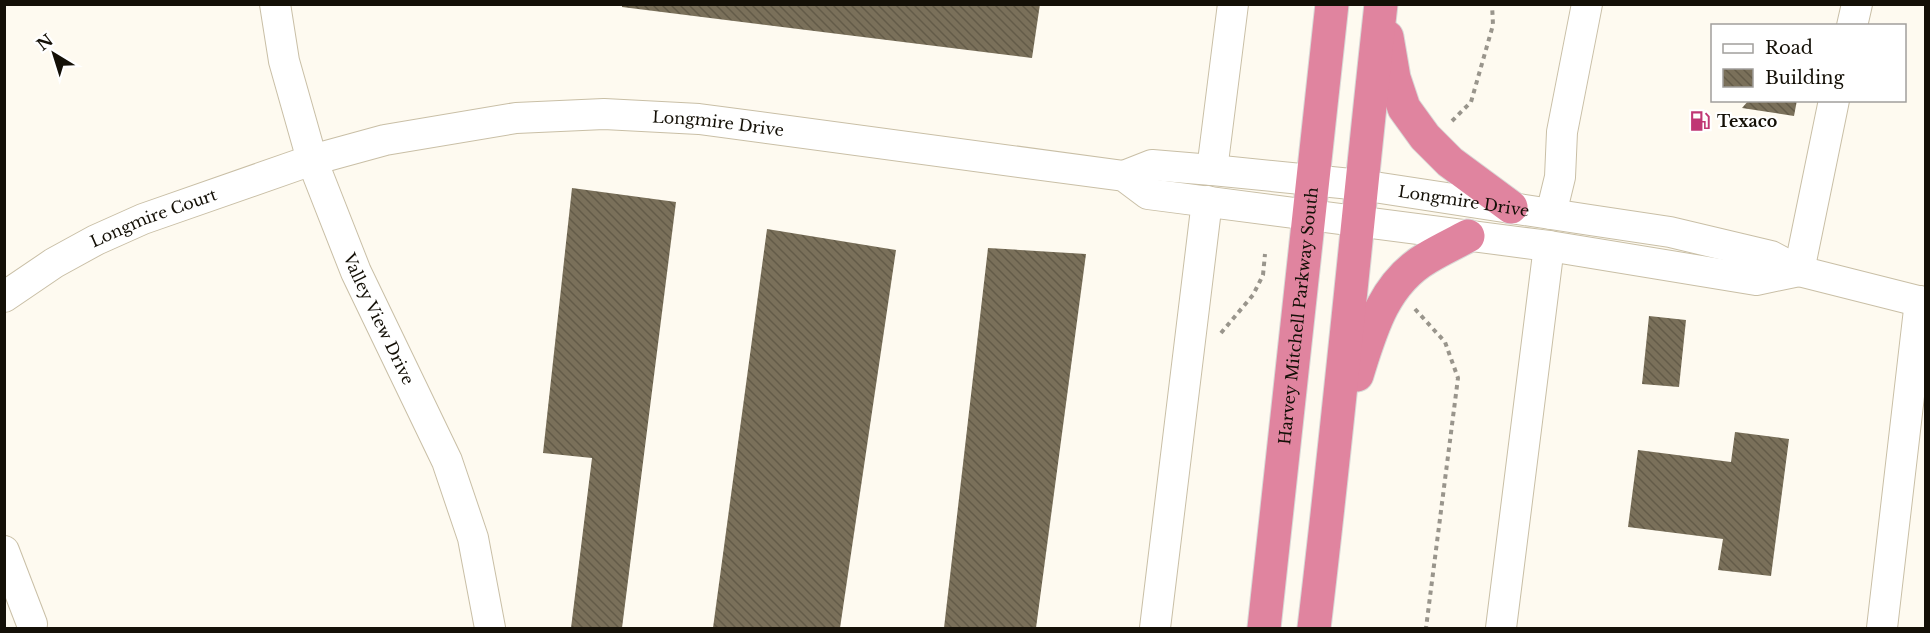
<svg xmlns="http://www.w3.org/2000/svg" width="1930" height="633" font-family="'Libre Baskerville',serif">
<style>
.building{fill:url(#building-back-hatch)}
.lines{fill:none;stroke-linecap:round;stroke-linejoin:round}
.minor-casing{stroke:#c9bfa6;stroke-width:32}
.highway-casing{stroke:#d9d9d7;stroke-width:35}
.path{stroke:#99958c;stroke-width:4;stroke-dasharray:4.5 4.5;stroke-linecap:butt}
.minor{stroke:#fff;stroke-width:30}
.highway{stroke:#e0849f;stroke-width:33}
.labels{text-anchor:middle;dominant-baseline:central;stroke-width:4.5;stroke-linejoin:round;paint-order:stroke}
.poi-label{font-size:16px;font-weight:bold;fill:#141007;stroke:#fff;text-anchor:start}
.street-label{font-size:16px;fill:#141007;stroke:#fff}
</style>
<defs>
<pattern id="building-back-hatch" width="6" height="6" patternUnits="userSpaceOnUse" patternTransform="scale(1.5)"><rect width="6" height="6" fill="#7a705a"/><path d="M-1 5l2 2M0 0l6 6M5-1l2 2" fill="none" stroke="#635b48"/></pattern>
</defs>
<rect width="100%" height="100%" fill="#fefaf0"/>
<g class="building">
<polygon points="622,4 1040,4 1032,58 622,7"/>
<polygon points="1749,100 1797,100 1794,116 1742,108"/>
<polygon points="572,188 676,202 622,628 571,628 592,458 543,453"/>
<polygon points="767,229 896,250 840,628 713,628"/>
<polygon points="988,248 1086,254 1036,628 944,628"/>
<polygon points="1649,316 1686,320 1679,387 1642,384"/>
<polygon points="1735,432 1789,439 1771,576 1718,570 1723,539 1628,527 1638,450 1731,462"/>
</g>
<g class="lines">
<g class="minor-casing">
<g id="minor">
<path id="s1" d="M 275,4 L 284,61 L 312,160 L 356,272 L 447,461 L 473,538 L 490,628"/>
<polyline points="1852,26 1857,4"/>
<polyline points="1212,170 1233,4"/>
<path id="s2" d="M 1124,176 L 1152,165 L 1212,170 L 1361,185 L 1590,220 L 1670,232 L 1771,256 L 1799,271 L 1926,303"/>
<polyline points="1551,214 1560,177 1562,132 1587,4"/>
<polyline points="1799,271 1834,100"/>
<path id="s3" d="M 4,297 L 54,263 L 96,240 L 143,219 L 312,160 L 385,140 L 516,118 L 604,114 L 699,119 L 1124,176 L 1148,194 L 1549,246 L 1756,280 L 1799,271"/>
<polyline points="4,551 32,624"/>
<polyline points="1155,628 1207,201"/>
<polyline points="1501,628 1549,246"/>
<polyline points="1882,628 1920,301"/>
</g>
</g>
<g class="highway-casing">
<g id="highway">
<polyline points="1387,37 1394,78 1404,108 1425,137 1450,162 1511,207"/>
<path d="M 1357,375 C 1371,330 1384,283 1427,258 C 1440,250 1455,243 1468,236"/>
<path id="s4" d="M 1264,628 L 1332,4"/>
<path d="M 1314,628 C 1339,421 1358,212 1381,4"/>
</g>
</g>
<g class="path">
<polyline points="1452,121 1471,102 1493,25 1492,4"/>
<polyline points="1415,309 1445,342 1458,378 1426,628"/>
<polyline points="1221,333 1253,295 1263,275 1265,254"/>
</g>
<use href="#minor" class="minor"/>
<use href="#highway" class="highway"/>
</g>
<defs>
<g id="fuel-bare" transform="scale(1.62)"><path d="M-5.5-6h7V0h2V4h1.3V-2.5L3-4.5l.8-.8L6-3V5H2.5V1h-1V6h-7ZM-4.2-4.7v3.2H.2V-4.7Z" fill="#c03774" stroke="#fff" stroke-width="2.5" paint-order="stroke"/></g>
</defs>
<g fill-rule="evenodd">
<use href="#fuel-bare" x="1700" y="121"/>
</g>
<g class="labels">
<g class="poi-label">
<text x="1717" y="121">Texaco</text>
</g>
<g class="street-label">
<text stroke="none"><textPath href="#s3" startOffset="750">Longmire Drive</textPath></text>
<text stroke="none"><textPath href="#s2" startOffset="344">Longmire Drive</textPath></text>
<text stroke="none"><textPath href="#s3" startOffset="170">Longmire Court</textPath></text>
<text stroke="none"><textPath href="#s4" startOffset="314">Harvey Mitchell Parkway South</textPath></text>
<text stroke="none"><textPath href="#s1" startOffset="333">Valley View Drive</textPath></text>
</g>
</g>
<rect width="1930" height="633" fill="none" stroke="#141007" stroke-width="12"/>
<rect x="1711" y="24" width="195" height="78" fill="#ffffff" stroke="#a19f9c" stroke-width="1.5"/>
<rect x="1723" y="44" width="30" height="9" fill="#ffffff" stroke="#a19f9c" stroke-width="1.5"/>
<text x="1765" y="54" font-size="18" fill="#141007">Road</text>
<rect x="1723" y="69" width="30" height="18" fill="url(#building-back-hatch)" stroke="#a19f9c" stroke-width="1.5"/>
<text x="1765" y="84" font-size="18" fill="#141007">Building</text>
<g transform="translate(54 54) rotate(322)" stroke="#ffffff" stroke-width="4.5" paint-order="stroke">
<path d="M0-4.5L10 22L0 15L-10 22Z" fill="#141007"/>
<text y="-9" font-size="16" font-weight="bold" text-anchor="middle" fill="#141007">N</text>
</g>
</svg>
